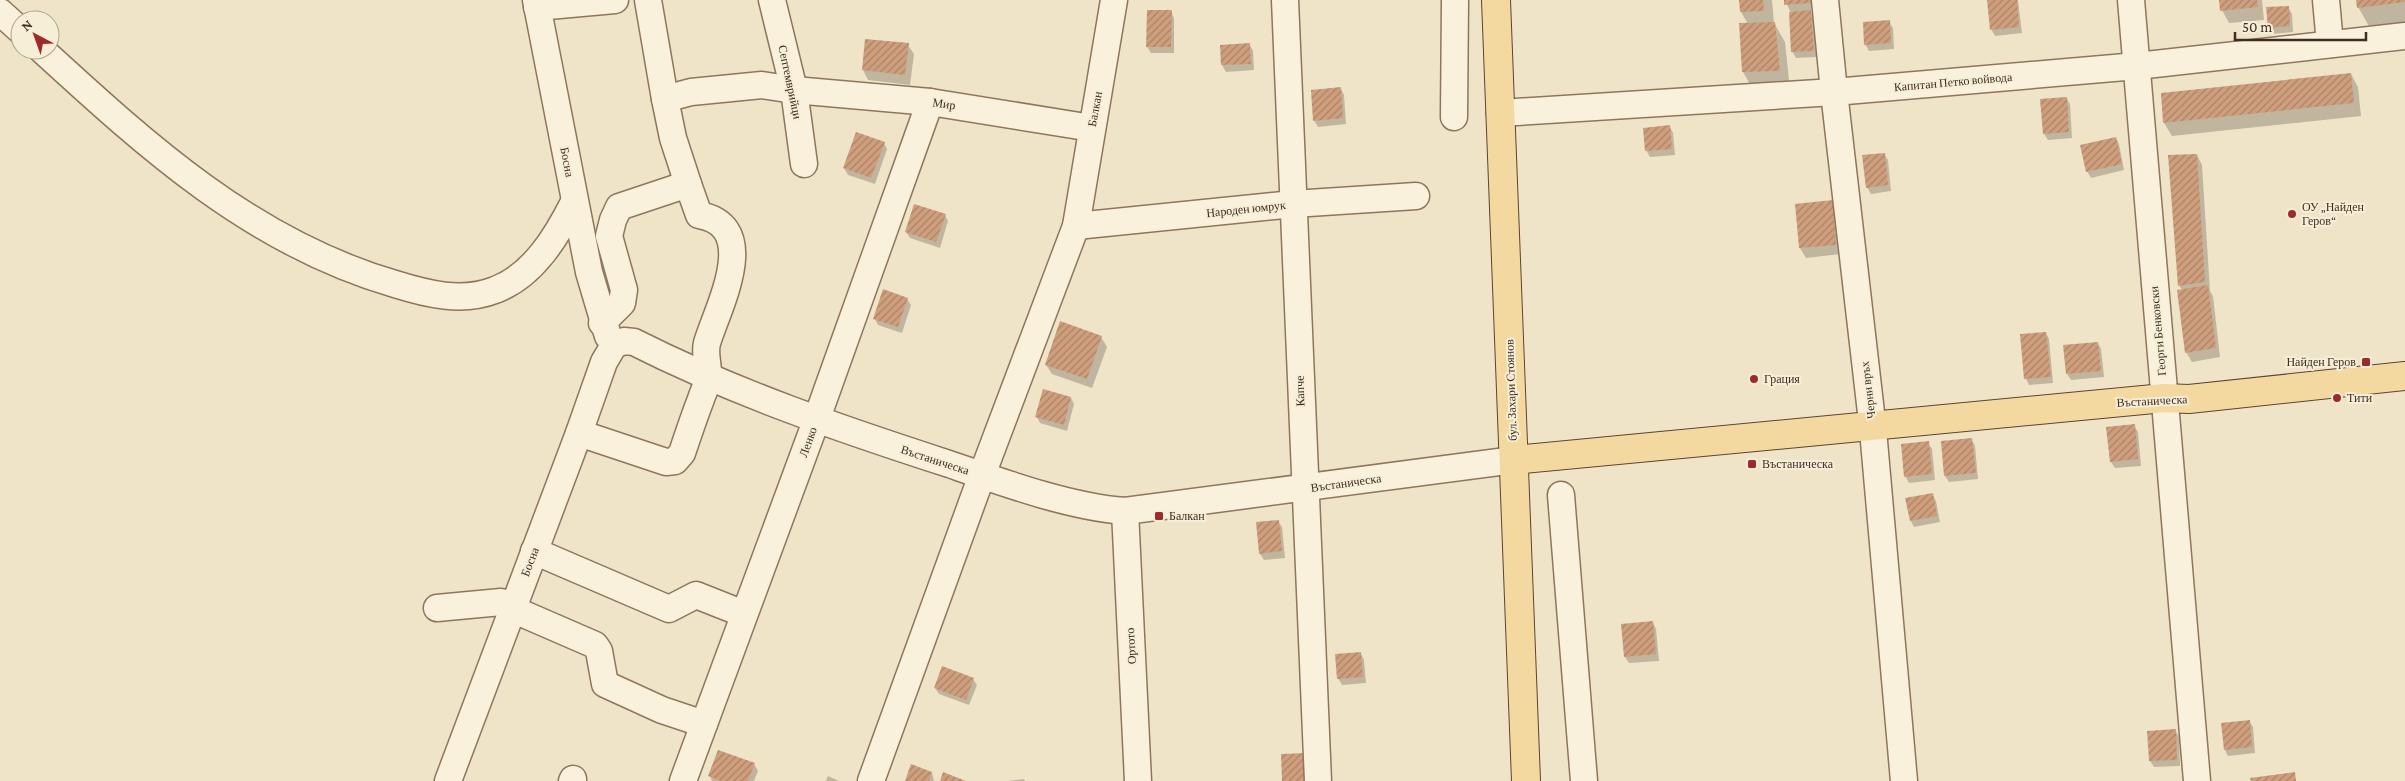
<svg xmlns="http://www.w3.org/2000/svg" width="2405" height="781" font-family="'Crimson Pro',serif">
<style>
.shadow{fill:#0003}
.building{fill:url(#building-hatch)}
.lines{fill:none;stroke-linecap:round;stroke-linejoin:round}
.minor-casing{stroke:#8d765c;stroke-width:29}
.major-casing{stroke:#5b4430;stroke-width:30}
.minor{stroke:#faf1dc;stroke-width:26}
.major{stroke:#f3d9a0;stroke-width:28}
.poi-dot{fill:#9e2a2b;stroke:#f7eed8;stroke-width:2}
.labels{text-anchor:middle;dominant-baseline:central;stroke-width:4;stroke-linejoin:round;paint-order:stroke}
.street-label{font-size:12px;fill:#3d2e20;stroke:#f7eed8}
.poi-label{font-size:12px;fill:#3d2e20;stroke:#f7eed8;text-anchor:start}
</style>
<defs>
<pattern id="building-hatch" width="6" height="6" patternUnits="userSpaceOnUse" patternTransform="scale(1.25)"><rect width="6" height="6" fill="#cf9f7d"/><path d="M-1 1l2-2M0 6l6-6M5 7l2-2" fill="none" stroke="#a98266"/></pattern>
</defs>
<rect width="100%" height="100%" fill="#f0e4c8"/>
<g class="shadow">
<polygon points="1741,0 1772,0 1774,23 1785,42 1790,89 1754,91 1743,72 1740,24 1748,24 1741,12"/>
<polygon points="1785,0 1813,0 1814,9 1810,10 1814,18 1817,57 1796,58 1792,51 1790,11"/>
<polygon points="1989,0 2018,0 2022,33 1995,36 1991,29"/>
<polygon points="2220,0 2262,0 2264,20 2229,23 2222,10"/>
<polygon points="2357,0 2405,0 2405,22 2369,26 2358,7"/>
<polygon points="2288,7 2292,14 2293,32 2272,34 2269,28"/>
<polygon points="1171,12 1174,18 1174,53 1151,53 1147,47"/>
<polygon points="1889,22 1893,28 1894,49 1869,51 1865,44"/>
<polygon points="866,40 908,45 914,54 910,85 868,80 863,70"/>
<polygon points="1249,44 1253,51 1254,70 1226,72 1222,65 1222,46"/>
<polygon points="2351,74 2358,87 2361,116 2172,136 2164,123"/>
<polygon points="1341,89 1344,95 1346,124 1318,127 1314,120"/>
<polygon points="2066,98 2070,104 2072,138 2048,140 2044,134"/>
<polygon points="1670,127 1673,133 1675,155 1650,157 1646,150"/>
<polygon points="2116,138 2119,144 2124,170 2091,178 2087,171"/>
<polygon points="884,143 887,149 875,184 848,175 844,168"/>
<polygon points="1884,154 1888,160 1891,191 1871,194 1867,187"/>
<polygon points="2197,155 2202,165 2210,291 2213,296 2220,357 2192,362 2186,352 2182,290 2179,285"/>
<polygon points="1832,201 1838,211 1841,254 1806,258 1800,248"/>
<polygon points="945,215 948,221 940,248 910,238 906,232"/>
<polygon points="907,299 911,305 902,333 878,325 875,319"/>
<polygon points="2046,333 2049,339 2053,383 2029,385 2026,379 2021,335"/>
<polygon points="1101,337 1107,347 1092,388 1052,374 1046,365"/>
<polygon points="2098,343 2101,349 2104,377 2071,380 2067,374"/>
<polygon points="1071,398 1074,404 1067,431 1040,423 1037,417"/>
<polygon points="2134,426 2138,432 2141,466 2115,468 2111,462"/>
<polygon points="1971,439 1975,446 1978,479 1949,482 1945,476 1942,442"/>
<polygon points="1928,443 1932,449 1935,480 1909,483 1905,476"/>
<polygon points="1932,494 1936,501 1940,522 1914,527 1911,521 1906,499"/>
<polygon points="1278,521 1282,527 1285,558 1264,560 1260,554"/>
<polygon points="1653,623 1656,629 1659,661 1629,663 1625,657 1622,625"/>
<polygon points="1361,654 1364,660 1366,683 1342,685 1338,678"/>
<polygon points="973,679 977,685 969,705 939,694 935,688"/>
<polygon points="2249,721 2253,727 2255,753 2228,756 2225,750"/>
<polygon points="2175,730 2179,737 2180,766 2154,767 2150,761"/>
<polygon points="754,764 758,771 754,781 712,781 710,776"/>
<polygon points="932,773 934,781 906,781"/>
<polygon points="828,776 839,781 826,781"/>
<polygon points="1024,779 1025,781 1008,781"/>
</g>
<g class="building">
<polygon points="1739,0 1763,0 1764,11 1740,12"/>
<polygon points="1784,0 1811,0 1811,3 1784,5"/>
<polygon points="1987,0 2017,0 2019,27 1990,30"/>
<polygon points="2219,0 2257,0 2258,7 2220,11"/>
<polygon points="2356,0 2405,0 2405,2 2357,8"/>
<polygon points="2289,6 2290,26 2268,28 2266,7"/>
<polygon points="1147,10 1172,10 1171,47 1146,47"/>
<polygon points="1811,10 1814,51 1791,52 1789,12"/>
<polygon points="1890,20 1891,43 1864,45 1863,22"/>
<polygon points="1775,22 1780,71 1742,72 1739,23"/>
<polygon points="865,39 909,43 905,75 862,70"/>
<polygon points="1250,43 1251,64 1221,65 1220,45"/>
<polygon points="2351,73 2354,103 2163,123 2161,93"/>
<polygon points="1341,87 1343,118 1313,121 1311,90"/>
<polygon points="2067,97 2069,132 2043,134 2040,99"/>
<polygon points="1670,125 1672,149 1645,151 1643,128"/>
<polygon points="856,132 885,142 871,178 843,168"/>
<polygon points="2116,137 2122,164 2086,172 2080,145"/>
<polygon points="1885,153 1888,185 1866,188 1862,155"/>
<polygon points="2197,154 2205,282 2178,286 2168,155"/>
<polygon points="1833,200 1836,245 1799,248 1795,204"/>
<polygon points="914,204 946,214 936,242 905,232"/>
<polygon points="2208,285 2216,348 2185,353 2177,290"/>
<polygon points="883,289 908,298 898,327 873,319"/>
<polygon points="1060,321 1102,336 1087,379 1045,365"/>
<polygon points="2046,332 2051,377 2024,379 2020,334"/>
<polygon points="2098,342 2101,371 2066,374 2063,345"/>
<polygon points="1043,389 1071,397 1064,425 1035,417"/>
<polygon points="2135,424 2138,459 2110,462 2106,427"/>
<polygon points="1972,438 1976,473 1944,476 1941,441"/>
<polygon points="1929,441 1932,474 1904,477 1901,444"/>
<polygon points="1933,493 1937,516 1910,521 1905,498"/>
<polygon points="1279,520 1282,551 1259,554 1256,522"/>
<polygon points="1653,621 1656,654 1624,657 1621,624"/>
<polygon points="1361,652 1363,677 1337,679 1335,654"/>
<polygon points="942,666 974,678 966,700 934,688"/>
<polygon points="2250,720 2252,747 2224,750 2221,723"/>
<polygon points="2176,729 2177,760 2149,761 2147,731"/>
<polygon points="718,750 755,763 748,781 721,781 708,776"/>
<polygon points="1307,753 1307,781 1282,781 1281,754"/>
<polygon points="911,764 932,772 929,781 905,781"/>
<polygon points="943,772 966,781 940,781"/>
<polygon points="2295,772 2296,781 2251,781 2250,778"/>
</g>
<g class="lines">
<g class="minor-casing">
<g id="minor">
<polyline points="536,0 589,272 608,336"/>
<polyline points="648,0 665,99"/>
<polyline points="772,0 794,90 804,164"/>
<polyline points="1285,0 1318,781"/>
<polyline points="1825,0 1834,92 1873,430 1904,781"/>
<polyline points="2131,0 2197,781"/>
<polyline points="2326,0 2330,44"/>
<polyline points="537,7 615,0"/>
<polyline points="0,12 20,30"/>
<path d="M 42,50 C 148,147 253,243 395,284 C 427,294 462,303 495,290 C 533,276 557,236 574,202"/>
<polyline points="1500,113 1834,92 2137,66 2405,36"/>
<polyline points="1454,117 1455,0"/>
<polyline points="688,184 673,138 665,99 691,92 762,85 794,90 930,102 1092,128"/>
<polyline points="1076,226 1293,204 1416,196"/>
<path d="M 579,433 L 666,462 L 675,461 L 682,453 C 688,435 694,417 701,399 C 703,392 708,384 708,377 C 709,365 704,355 707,343 C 718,307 762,226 699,215 L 688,184 L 619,207 L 613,220 L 609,236 L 624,290 L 622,303 L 602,323"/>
<polyline points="1561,495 1584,781"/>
<polyline points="1125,511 1138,781"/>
<polyline points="534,551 669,609 696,595 744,614"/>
<polyline points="437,608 501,602 512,609 595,645 599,651 605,684 662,710 704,724"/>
<path d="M 448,781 L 579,433 L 604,362 L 614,345 L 624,341 L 634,342 C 735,393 841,429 949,464 C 1001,482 1070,507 1125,511 L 1514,460"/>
<polyline points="572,781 573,779"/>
<polyline points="683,781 816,421 930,102"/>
<polyline points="871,781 982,475 1076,226 1114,0"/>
</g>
</g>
<g class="major-casing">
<g id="major">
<polyline points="1496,0 1526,781"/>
<polyline points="1514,460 2164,398 2189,399 2405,376"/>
</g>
</g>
<use href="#minor" class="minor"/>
<use href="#major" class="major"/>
</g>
<g class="poi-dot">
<circle cx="2292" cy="214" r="5"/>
<rect x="2361" y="357" width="10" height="10" rx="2.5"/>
<circle cx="1754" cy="379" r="5"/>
<circle cx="2337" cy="398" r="5"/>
<rect x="1747" y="459" width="10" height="10" rx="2.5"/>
<rect x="1154" y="511" width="10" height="10" rx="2.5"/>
</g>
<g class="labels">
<g class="street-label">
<text transform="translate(790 82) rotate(78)">Септемврийци</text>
<text transform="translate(1953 82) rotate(-5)">Капитан Петко войвода</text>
<text transform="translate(944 104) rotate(8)">Мир</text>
<text transform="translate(1095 109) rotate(-80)">Балкан</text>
<text transform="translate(567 162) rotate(79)">Босна</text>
<text transform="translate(1246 209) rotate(-6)">Народен юмрук</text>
<text transform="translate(2158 331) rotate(-95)">Георги Бенковски</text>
<text transform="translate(1511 390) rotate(-92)">бул. Захари Стоянов</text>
<text transform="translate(1868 390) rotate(-97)">Черни връх</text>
<text transform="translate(1300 391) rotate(-92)">Капче</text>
<text transform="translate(2152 401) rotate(-3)">Въстаническа</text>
<text transform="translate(808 442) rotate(-70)">Ленко</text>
<text transform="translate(935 460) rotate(18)">Въстаническа</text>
<text transform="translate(1346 483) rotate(-8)">Въстаническа</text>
<text transform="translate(530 562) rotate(-69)">Босна</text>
<text transform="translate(1131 646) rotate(-93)">Ортото</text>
</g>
<g class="poi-label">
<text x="2302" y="207">ОУ „Найден<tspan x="2302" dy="14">Геров“</tspan></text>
<text x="2356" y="362" text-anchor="end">Найден Геров</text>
<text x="1764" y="379">Грация</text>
<text x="2347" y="398">Тити</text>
<text x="1762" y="464">Въстаническа</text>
<text x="1169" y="516">Балкан</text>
</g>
</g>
<g transform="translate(35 35) rotate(319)"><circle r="24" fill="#f7eed8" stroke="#ada18e"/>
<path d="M0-4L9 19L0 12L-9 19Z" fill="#9e2a2b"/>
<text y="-8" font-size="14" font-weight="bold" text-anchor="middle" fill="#3d2e20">N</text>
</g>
<path d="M2235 32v8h131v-8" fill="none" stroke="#3d2e20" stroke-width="2.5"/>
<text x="2242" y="32" font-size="15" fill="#3d2e20" stroke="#f7eed8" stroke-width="4" paint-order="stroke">50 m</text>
</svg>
